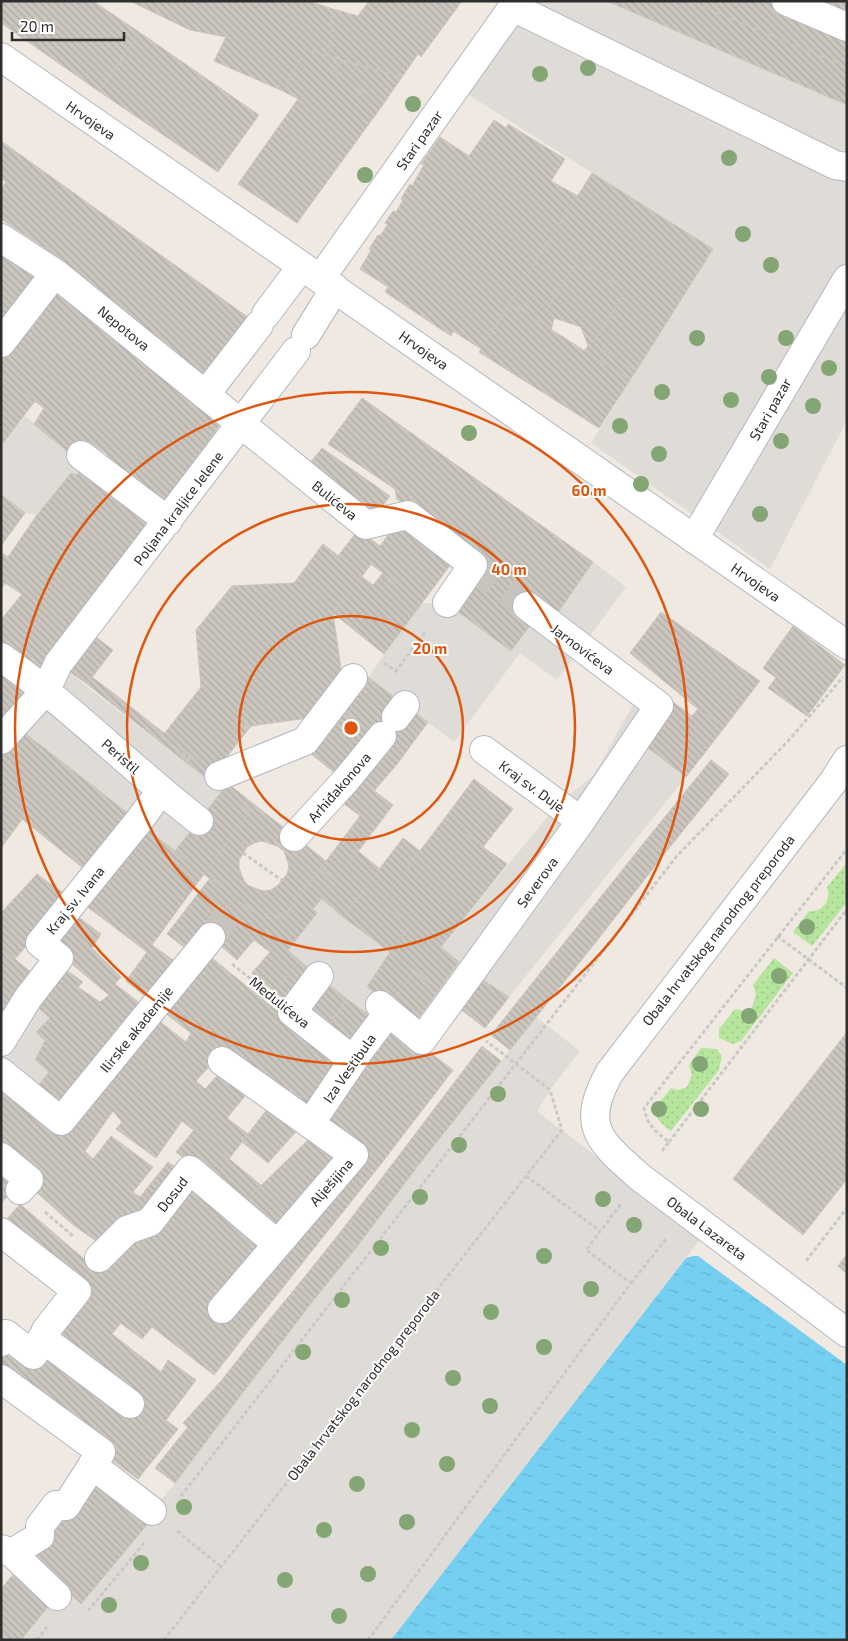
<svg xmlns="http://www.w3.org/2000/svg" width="848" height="1641" font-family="'Exo 2',sans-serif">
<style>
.grass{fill:url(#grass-dots)}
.plaza{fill:#dfdcd8}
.water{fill:url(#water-ripples)}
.building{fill:url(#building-back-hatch);stroke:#cbc5ba;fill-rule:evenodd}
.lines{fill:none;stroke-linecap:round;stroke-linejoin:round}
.pedestrian-tunnel{stroke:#c8c4bd;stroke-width:28;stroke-dasharray:28 14;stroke-linecap:butt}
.pedestrian-casing{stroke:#b4b7c1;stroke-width:30}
.minor-casing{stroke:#b4b7c1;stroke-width:30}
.path{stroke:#c9c9c9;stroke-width:3;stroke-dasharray:4 2.5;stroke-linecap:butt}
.pedestrian{stroke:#fff;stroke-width:28}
.minor{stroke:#fff;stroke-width:28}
.tree{fill:#84a574}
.ring{fill:none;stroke:#df570e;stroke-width:2.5}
.labels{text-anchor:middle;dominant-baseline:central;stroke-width:4;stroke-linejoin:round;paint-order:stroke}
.street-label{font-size:14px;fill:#2e2e2e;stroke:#fff}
.centre{fill:#df570e;stroke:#fff;stroke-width:2.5}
.ring-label{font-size:15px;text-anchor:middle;font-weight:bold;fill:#df570e;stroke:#fff;stroke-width:4;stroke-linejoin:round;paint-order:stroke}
</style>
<defs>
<pattern id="grass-dots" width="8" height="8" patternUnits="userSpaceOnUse" patternTransform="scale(1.25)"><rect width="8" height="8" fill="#b6e59e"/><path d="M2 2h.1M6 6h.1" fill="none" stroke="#9dc588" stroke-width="1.8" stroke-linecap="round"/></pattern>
<pattern id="water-ripples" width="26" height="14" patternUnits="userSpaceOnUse" patternTransform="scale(1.25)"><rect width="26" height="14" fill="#75cff0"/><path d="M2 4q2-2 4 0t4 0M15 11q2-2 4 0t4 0" fill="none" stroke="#66b2ce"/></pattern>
<pattern id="building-back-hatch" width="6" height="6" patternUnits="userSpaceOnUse" patternTransform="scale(1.25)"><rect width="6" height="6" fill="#cbc7bf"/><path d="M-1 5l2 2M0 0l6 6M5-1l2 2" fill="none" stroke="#afaba4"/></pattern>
</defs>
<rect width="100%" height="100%" fill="#efe9e1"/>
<g class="grass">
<path d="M 845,865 L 847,867 L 847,902 L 812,946 L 793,932 L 809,911 C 823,913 832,899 827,887 Z"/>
<polygon points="774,958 793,973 741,1041 733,1044 719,1038 719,1029 735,1009 744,1011 752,1007 756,995 753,985"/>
<path d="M 701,1048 L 717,1049 L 722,1056 L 719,1070 L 671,1131 C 662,1124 656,1121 655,1108 L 671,1088 L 678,1090 L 687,1087 L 692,1075 L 689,1065 Z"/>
</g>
<g class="plaza">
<polygon points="528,1 607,1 847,105 847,420 770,569 591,443 712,249 464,92"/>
<polygon points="25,416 68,451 81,469 77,475 71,473 37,515 25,513 3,497 1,498 1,446"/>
<polygon points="593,562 626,587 557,680 520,653 454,742 368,677 422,603 447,603 552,620"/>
<polygon points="58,664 222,791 175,851 15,725"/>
<polygon points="645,683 673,702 642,743 686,777 509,997 471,972 441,947 558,804 594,775"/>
<polygon points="321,898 390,952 367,987 383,999 373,1018 316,975 288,950 317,913 313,909"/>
<polygon points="23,994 50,1018 36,1031 45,1041 35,1060 49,1072 35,1090 1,1090 1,1020"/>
<polygon points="536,1017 580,1051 550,1090 537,1111 702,1237 391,1640 21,1640 63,1589 81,1604 147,1526 143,1522 175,1483 312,1302 356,1248 417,1167"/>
</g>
<polygon class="water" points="693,1256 698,1256 847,1365 847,1640 391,1640 686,1258"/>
<g class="building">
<polygon points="1,1 93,1 139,32 100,92 1,23"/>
<polygon points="130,1 308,1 333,9 329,56 305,49 283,91 214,61 226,37 190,30"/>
<polygon points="369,1 462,1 421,57 418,54 402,77 329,56 333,9 358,16"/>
<polygon points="607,1 689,1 847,67 847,105"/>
<polygon points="689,1 766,1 847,37 847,67"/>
<polygon points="806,1 847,1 847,18"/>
<polygon points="139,32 259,115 218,172 100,92"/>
<polygon points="305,49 344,61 332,70 382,106 297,223 238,184 298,99 283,91"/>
<polygon points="344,61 402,77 382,106 332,70"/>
<polygon points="494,120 506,128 508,124 565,159 551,181 578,196 481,349 453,331 451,336 385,292 388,287 360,269 371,250 369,249 378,235 380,236 388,224 385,223 393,211 396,212 403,200 401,199 410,184 412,186 424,165 421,164 440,137 469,156"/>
<polygon points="1,141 249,318 199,385 43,255 48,250 1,219 1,189 6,182 1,179"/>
<polygon points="592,173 713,249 636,371 593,343 626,291 578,260 544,313 528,302 522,311 510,303"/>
<polygon points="1,246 45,279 1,329"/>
<polygon points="578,260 626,291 593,343 636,371 630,380 584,351 588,346 581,327 554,318 551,330 522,311 528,302 544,313"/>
<polygon points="51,286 206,402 200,409 220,424 166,506 127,472 122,478 102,462 108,455 88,441 80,451 68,452 34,424 44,408 1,376 1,351"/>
<polygon points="510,303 630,380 599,428 479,352"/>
<polygon points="1,376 35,401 1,446"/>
<polygon points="362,398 593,562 552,621 536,617 511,651 453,608 483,564 397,499 395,489 328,444"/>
<polygon points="322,448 390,496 372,521 302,473"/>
<polygon points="81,469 159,522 40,677 1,649 1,620 22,594 5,583 1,589 1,552 8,557 37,515 71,473 77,475"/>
<polygon points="3,496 25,513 1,546 1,498"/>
<polygon points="410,526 454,560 422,603 371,564 363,575 338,556 358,530 380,546 392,530"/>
<polygon points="323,544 363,575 333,613 342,676 308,718 251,726 214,773 164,734 201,687 196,630 232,586 294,583"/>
<polygon points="383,573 422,603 384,654 333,613 361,576 373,585"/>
<polygon points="661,612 760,681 724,728 698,709 630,653"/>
<polygon points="793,626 845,665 807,716 768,688 776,678 763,668"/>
<polygon points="89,632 113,650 87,684 63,667"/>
<polygon points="1,665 37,690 1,730"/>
<polygon points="92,677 112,692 255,805 250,812 184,761 87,684"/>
<polygon points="368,677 402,703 375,737 341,710"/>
<polygon points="673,702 692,716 698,709 724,728 686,777 642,743"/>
<polygon points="408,708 428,722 398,763 379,747"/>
<polygon points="341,710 375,737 342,779 309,752"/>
<polygon points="21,730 129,814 83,868 1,802 1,751"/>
<polygon points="379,747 398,763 374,791 355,776"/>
<polygon points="711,760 729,774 669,848 651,834"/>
<polygon points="355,776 393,805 336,881 320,869 360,816 338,799"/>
<polygon points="474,779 513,809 483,847 444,819"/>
<polygon points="222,791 250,812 204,874 175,851"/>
<polygon points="1,802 23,818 1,848"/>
<path d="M 255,805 L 326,861 L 282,919 L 271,911 L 264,920 L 204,874 ZM 262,841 L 277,846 L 284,851 L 289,866 L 287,874 L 277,886 L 271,890 L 263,891 L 249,886 L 244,881 L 239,868 L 239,860 L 247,847 L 254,843 Z"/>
<polygon points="444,819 507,864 441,947 459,962 439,990 390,952 411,925 381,903"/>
<polygon points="142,825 204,874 152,945 180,965 151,1001 126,981 147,952 81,902"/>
<polygon points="651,834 669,848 603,933 584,918"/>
<polygon points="403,838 420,851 381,903 411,925 390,952 343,917"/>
<polygon points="358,851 380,869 343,917 321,898"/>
<polygon points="320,869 336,881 313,909 299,897"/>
<polygon points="37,874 69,897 15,959 1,948 1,913"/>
<polygon points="210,878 235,898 190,952 167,934"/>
<polygon points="299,897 317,913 288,950 299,960 275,992 252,973 270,952 254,940 237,960 206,933 235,898 264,920 271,911 282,919"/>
<polygon points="74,914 101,934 92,948 121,977 115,984 145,1007 58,1111 35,1090 49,1072 35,1060 45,1041 36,1032 50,1018 29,999 58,964 83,982 78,987 100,1002 109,995 50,946"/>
<polygon points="584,918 603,933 510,1050 491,1035"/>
<polygon points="1,948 37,977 1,1020"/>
<polygon points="390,952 414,972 391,1005 367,987"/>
<polygon points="207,954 340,1062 306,1119 222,1052 195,1028 191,1033 161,1010"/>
<polygon points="299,960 316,975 294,1006 275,992"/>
<polygon points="414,972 439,990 415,1023 391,1005"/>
<polygon points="477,976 509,997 485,1028 455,1005"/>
<polygon points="321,978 347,999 326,1030 299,1008"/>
<polygon points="347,999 373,1018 351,1048 326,1030"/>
<polygon points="154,1017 186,1042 191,1033 195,1028 222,1052 196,1081 205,1089 223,1069 250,1090 227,1118 248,1134 229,1159 182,1121 156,1158 116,1129 122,1122 113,1111 85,1151 93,1159 111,1136 153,1167 133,1192 140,1197 168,1162 181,1171 152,1215 103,1246 72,1224 33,1189 1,1150 1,1090 18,1093 43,1117"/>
<polygon points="387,1020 453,1070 381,1164 317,1119"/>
<polygon points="847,1032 847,1179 803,1235 733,1179"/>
<polygon points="482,1046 501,1061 417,1167 400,1154"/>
<polygon points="271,1104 301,1126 268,1163 242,1142"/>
<polygon points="194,1130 261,1185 242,1204 176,1152"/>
<polygon points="313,1135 346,1157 277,1230 242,1204"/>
<polygon points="363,1151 381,1164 246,1334 225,1316"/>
<polygon points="400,1154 417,1167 356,1248 339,1234"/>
<polygon points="1,1165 20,1180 1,1204"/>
<polygon points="190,1185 264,1245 214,1309 246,1334 214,1375 152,1327 142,1339 77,1291 1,1226 20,1204 98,1271 134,1234"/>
<polygon points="339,1234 356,1248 312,1302 294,1290"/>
<polygon points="847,1254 847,1274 838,1266"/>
<polygon points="294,1290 312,1302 284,1339 265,1325"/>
<polygon points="77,1291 121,1323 112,1334 161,1372 168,1360 196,1380 166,1420 178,1429 138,1479 1,1379 1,1342 33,1355 46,1330"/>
<polygon points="265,1325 284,1339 241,1395 221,1381"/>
<polygon points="221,1381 241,1395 175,1483 155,1468 188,1427 183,1423"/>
<polygon points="84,1477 147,1525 81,1604 31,1557"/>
<polygon points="15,1572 52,1602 21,1640 1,1640 1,1589"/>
</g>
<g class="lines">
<g class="pedestrian-tunnel">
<polyline points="473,565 527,606"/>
<polyline points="211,937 236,905"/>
</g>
<g class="pedestrian-casing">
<g id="pedestrian">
<polyline points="786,1 847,27"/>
<polyline points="513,7 835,165 847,167"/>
<polyline points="1,57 847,645"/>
<polyline points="1,238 55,273 366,525 408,515 473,565 447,603"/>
<polyline points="320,279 517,1"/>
<polyline points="266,314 302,266"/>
<polyline points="306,335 335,288"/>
<polyline points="1,343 55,273"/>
<polyline points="205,395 259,325"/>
<polyline points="81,455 168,521"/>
<polyline points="694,539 847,279"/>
<path d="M 1,657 C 71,707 131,768 199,821"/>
<polyline points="396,717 405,705"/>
<polyline points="1,740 46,690 58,664 296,351"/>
<polyline points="484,750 581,821"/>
<polyline points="219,776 305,741 353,678"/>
<polyline points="294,837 347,779 382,736"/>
<polyline points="319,976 292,1012 353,1060"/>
<polyline points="380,1005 422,1040 581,821 659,706 527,606"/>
<polyline points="1,1042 28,998 59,958 40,943 138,822 161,791"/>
<polyline points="222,1061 354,1155 222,1309"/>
<polyline points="1,1072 61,1121 211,937"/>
<polyline points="310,1124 360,1050 388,1013"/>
<polyline points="1,1157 29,1180 20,1190"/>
<polyline points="1,1232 77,1291 46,1330 39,1347 33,1355 6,1334 1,1342"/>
<polyline points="99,1258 127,1230 150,1222 190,1170 277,1244"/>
<polyline points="42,1338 130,1404"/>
<polyline points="1,1379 101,1452 66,1506 56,1505 40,1526 40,1536 12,1553 1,1549"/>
<polyline points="92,1465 152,1511"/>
<polyline points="12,1553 57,1596"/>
</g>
</g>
<g class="minor-casing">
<path id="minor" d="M 847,760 L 833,782 L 610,1072 C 579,1127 600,1142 641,1178 L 847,1333"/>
</g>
<g class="path">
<polyline points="384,663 397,672"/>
<polyline points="395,672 427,630"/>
<polyline points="248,728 244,725 248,719"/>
<polyline points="162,737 190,760"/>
<polyline points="243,853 283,881"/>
<polyline points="777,936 847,988"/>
<polyline points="232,964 266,991"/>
<polyline points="669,1142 847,909"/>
<path d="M 662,1151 L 669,1142 C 656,1132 647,1125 644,1108 L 847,849"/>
<polyline points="526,1176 600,1231"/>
<polyline points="45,1212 74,1237"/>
<polyline points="806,1261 847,1208"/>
<polyline points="631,1283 666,1239"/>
<polyline points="181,1496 676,857 789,740 843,677"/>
<polyline points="177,1531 221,1567"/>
<polyline points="88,1611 145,1542"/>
<polyline points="37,1640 47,1627"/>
<polyline points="164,1640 562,1130 550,1090 486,1041"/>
<polyline points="368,1640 631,1283 586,1250 621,1204"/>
</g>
<use href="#pedestrian" class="pedestrian"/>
<use href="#minor" class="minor"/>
</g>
<g class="tree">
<circle cx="588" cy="68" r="8"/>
<circle cx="540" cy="74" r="8"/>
<circle cx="413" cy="104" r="8"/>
<circle cx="729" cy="158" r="8"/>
<circle cx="365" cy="175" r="8"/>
<circle cx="743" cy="234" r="8"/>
<circle cx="771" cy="265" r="8"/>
<circle cx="697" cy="338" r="8"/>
<circle cx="786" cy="338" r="8"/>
<circle cx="829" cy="368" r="8"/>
<circle cx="769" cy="377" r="8"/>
<circle cx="662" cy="392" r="8"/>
<circle cx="731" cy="400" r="8"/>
<circle cx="813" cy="406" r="8"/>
<circle cx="620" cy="426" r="8"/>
<circle cx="469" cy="433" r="8"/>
<circle cx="781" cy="441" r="8"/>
<circle cx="659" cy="454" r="8"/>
<circle cx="641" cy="484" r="8"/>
<circle cx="760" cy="514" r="8"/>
<circle cx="807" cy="927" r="8"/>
<circle cx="779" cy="976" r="8"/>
<circle cx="749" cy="1016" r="8"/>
<circle cx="700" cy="1064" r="8"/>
<circle cx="498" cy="1094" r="8"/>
<circle cx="659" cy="1109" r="8"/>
<circle cx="701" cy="1109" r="8"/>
<circle cx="459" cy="1145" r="8"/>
<circle cx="420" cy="1197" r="8"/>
<circle cx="603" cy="1199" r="8"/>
<circle cx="634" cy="1225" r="8"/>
<circle cx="381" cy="1248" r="8"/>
<circle cx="544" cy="1256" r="8"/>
<circle cx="591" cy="1289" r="8"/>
<circle cx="342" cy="1300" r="8"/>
<circle cx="491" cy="1312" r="8"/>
<circle cx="544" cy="1347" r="8"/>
<circle cx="303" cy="1352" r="8"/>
<circle cx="453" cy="1378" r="8"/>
<circle cx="490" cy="1406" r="8"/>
<circle cx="412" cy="1430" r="8"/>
<circle cx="447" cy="1464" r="8"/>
<circle cx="357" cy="1484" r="8"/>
<circle cx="184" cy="1507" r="8"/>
<circle cx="407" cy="1522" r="8"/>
<circle cx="324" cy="1530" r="8"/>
<circle cx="141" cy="1563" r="8"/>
<circle cx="368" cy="1574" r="8"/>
<circle cx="285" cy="1580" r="8"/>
<circle cx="109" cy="1605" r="8"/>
<circle cx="339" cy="1616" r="8"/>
</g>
<g class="ring">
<circle cx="351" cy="728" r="112"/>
<circle cx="351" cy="728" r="224"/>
<circle cx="351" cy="728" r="336"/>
</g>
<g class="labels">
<g class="street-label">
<text transform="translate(91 120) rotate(35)">Hrvojeva</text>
<text transform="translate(419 140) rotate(-55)">Stari pazar</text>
<text transform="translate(124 328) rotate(39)">Nepotova</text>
<text transform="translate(424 350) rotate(35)">Hrvojeva</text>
<text transform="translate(770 409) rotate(-60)">Stari pazar</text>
<text transform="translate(335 500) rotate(39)">Bulićeva</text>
<text transform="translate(178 508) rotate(-53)">Poljana kraljice Jelene</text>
<text transform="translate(756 582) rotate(35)">Hrvojeva</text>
<text transform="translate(583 649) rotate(37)">Jarnovićeva</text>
<text transform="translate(121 756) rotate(41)">Peristil</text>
<text transform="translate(532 786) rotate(36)">Kraj sv. Duje</text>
<text transform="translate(339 787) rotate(-49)">Arhiđakonova</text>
<text transform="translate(537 882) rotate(-54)">Severova</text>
<text transform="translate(75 900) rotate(-51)">Kraj sv. Ivana</text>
<text transform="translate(718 930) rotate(-52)">Obala hrvatskog narodnog preporoda</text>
<text transform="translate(280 1002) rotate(39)">Medulićeva</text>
<text transform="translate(136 1029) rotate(-51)">Ilirske akademije</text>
<text transform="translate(349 1068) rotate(-55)">Iza Vestibula</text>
<text transform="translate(331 1182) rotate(-49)">Alješijina</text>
<text transform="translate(172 1194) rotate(-52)">Dosud</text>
<text transform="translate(707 1228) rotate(37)">Obala Lazareta</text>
<text transform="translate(363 1385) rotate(-52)">Obala hrvatskog narodnog preporoda</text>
</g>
</g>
<circle cx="351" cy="728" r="8" class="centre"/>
<g class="ring-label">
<text x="589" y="496">60 m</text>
<text x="509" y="575">40 m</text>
<text x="430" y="654">20 m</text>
</g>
<rect width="848" height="1641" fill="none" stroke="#2e2e2e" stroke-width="5"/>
<path d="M12 32v8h112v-8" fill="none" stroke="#2e2e2e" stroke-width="2.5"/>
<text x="20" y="32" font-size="15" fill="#2e2e2e" stroke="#ffffff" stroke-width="4" paint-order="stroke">20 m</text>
</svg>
